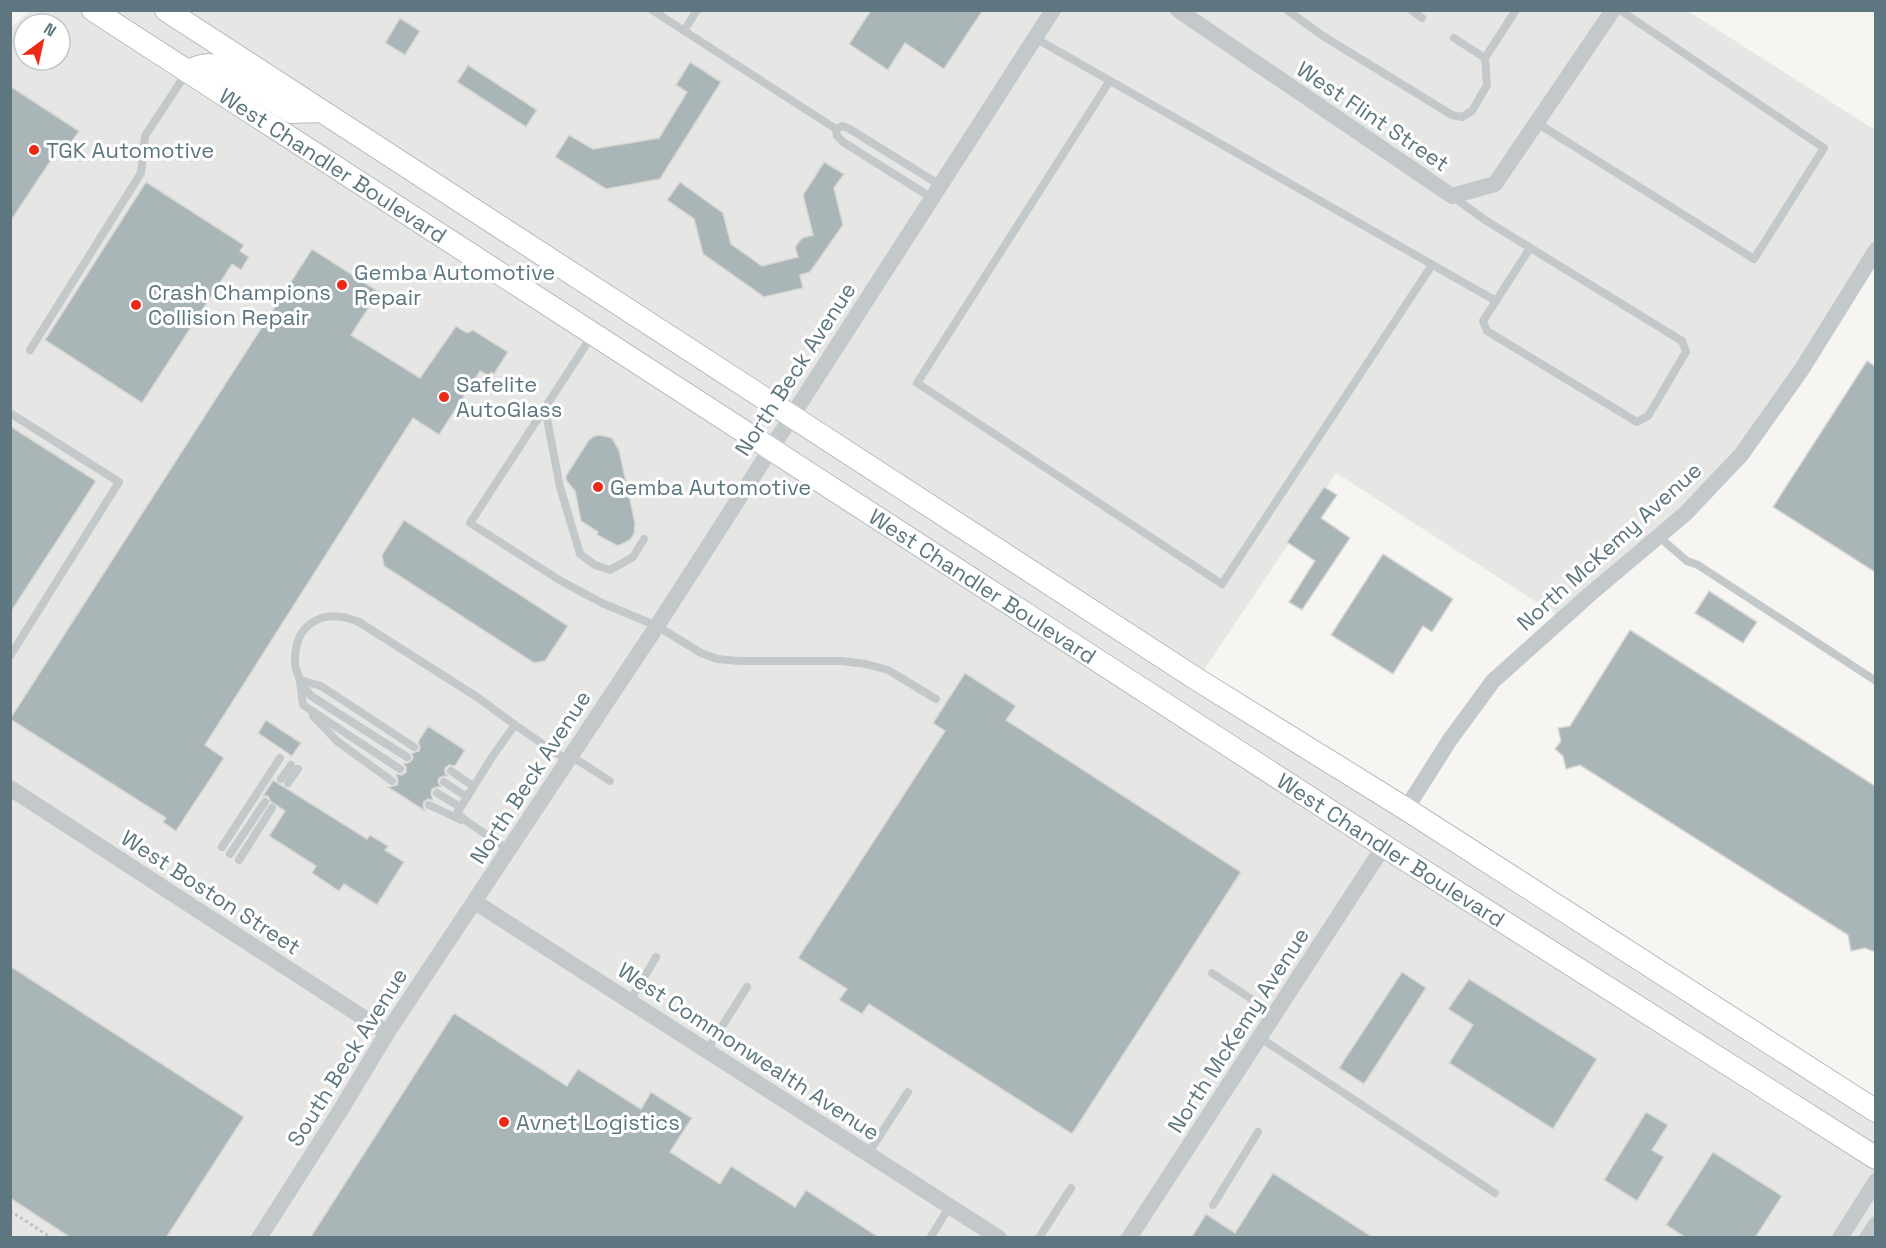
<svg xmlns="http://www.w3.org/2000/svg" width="1886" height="1248" font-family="'Space Grotesk',sans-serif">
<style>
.built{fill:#e6e7e5;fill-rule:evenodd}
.building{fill:#a9b5b7;stroke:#d7d7d4;stroke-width:1.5}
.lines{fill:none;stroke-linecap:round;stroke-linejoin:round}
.secondary-casing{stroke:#b5bcbf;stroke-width:24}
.path{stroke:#bec1c3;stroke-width:3;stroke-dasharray:3 3;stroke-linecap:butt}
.lane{stroke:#c3c8ca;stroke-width:8}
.street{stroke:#c3c8ca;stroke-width:16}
.secondary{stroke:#fff;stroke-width:22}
.poi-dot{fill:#ef2818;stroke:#fff;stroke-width:2}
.labels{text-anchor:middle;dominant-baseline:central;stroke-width:6;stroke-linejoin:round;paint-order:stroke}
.street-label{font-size:22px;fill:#5e767f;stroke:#fff}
.poi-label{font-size:22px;fill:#5e767f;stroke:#fff;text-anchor:start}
</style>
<rect width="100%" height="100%" fill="#f6f5f2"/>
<path class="built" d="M 31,10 L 1688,11 L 1875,130 L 1875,250 L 1741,455 L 1563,619 L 1336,473 L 1198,679 L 1875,1112 L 1875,1237 L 11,1237 L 10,29 ZM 24,24 L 60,24 L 60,60 L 24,60 Z"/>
<g class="building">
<polygon points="871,10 983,10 944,69 905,43 888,70 849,44"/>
<polygon points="400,18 420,31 405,55 385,43"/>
<polygon points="690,62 721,82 660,179 606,189 555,157 569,135 593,149 659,138 687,92 676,85"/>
<polygon points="468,65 537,110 526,127 457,82"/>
<polygon points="10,86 79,131 65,152 59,148 10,222"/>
<polygon points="824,162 844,174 834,188 843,225 810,272 800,275 803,288 764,297 703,254 694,219 667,200 680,182 723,213 731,244 762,266 798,257 795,247 802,238 813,235 803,195"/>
<polygon points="146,182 244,245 240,251 249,257 241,270 232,264 142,403 45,340"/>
<polygon points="312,249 379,292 351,335 420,378 456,326 467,333 473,330 508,352 494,374 491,372 489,376 480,371 439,435 413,418 205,745 224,758 176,831 163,822 166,818 10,719"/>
<polygon points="1867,361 1875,366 1875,572 1773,507"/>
<polygon points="10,426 96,481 10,613"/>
<polygon points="600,435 612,438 619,450 635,523 634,534 630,540 618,546 597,535 598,532 581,521 575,491 566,480 566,476 588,441 594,436"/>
<polygon points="1324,487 1337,495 1321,518 1350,538 1302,610 1289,602 1315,561 1287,542"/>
<polygon points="404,520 568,626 545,661 534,663 384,566 382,555"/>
<polygon points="1383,554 1453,599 1432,632 1423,626 1393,674 1331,635"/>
<polygon points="1709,591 1757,622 1743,643 1695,613"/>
<polygon points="1630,630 1875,786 1875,952 1865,948 1851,951 1848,935 1580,765 1566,769 1563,756 1555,749 1561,741 1558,728 1570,726"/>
<polygon points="965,673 1016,706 1006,720 1241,872 1072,1134 869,1004 862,1014 839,1000 847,989 798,958 945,731 933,723"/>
<polygon points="266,720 301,743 292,756 258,733"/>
<polygon points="428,726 465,750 455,766 449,765 445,768 445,773 448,776 444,776 439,778 438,782 441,787 437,787 432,789 431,793 433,800 428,799 424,802 423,806 425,811 388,787 397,785 398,781 396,774 402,775 406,772 406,767 403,764 410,762 413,758 412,753 419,751 420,747 418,742"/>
<polygon points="273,780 367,839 370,835 388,846 385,850 404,862 377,905 344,884 339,891 312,873 316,866 269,836 285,811 271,802 268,796 263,796"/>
<polygon points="10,966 244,1117 166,1238 71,1238 10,1198"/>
<polygon points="1402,972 1426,988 1364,1084 1339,1068"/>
<polygon points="1469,979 1597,1059 1553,1129 1449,1063 1473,1025 1448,1009"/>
<polygon points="454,1013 567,1086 578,1069 641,1109 651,1092 692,1118 670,1152 720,1184 731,1166 795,1207 806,1190 880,1238 310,1238"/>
<polygon points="1646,1112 1668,1125 1652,1150 1664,1157 1637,1201 1604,1180"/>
<polygon points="1713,1152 1782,1196 1755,1238 1686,1238 1666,1225"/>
<polygon points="1273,1173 1374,1238 1191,1238 1206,1214 1235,1233"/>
</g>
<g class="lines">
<g class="secondary-casing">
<g id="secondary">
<path id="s1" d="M 93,10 L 1384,846 L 1876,1158"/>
<polyline points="166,10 1198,680 1406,809 1876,1111"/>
<polyline points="187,71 202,66 211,65 227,71 291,112 321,111"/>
</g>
</g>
<polyline class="path" points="10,1211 52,1238"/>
<g class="lane">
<polyline points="652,10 836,129"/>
<polyline points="1287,10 1323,36 1452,115 1462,117 1472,111 1487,85 1485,58"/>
<polyline points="1411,10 1422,18"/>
<polyline points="684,31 697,10"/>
<polyline points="1035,38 1496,301"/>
<polyline points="1454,38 1485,58 1516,10"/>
<polyline points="1109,82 917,383 1222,584 1432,265"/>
<polyline points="1537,123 1754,259 1824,148 1620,10"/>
<polyline points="1452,196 1485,220 1682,341 1686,352 1648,416 1637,422 1487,331 1483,321 1530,248"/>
<polyline points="932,198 843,142 837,136 836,129 842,126 848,128 940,185"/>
<polyline points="593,334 470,523 561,581 602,603 657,626 701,653 717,659 739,661 842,661 866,664 888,670 936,699"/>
<polyline points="30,350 141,173 145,136 187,72"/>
<polyline points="545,408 560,487 580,554 595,565 610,570 633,557 644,539"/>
<polyline points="10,413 119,482 10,656"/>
<polyline points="1658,536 1687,561 1698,565 1876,681"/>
<polyline points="300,680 311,696 407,757"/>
<polyline points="300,680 321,686 414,747"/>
<polyline points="313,716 338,742 392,781"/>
<polyline points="571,756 610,781"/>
<path d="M 400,769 L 303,705 C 302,697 301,689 300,681 C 299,675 295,669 295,663 C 294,623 323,607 359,622 L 477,697 L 515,725"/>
<polyline points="451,771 473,786"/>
<polyline points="281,779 291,765"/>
<polyline points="444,782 467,797"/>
<polyline points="288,783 298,769"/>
<polyline points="437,793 460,807"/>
<polyline points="429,805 461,820"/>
<polyline points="222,847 280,758"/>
<polyline points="509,850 469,823 457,813 494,754 515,725 568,761"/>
<polyline points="230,854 265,802"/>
<polyline points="239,860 272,808"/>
<polyline points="1212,973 1274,1014"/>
<polyline points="630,1001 656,957"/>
<polyline points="1259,1037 1495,1193"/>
<polyline points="707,1050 747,987"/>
<polyline points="868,1154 908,1092"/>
<polyline points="1213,1205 1258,1132"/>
<polyline points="930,1238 950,1206"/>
<polyline points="1039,1238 1071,1188"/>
</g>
<g class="street">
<polyline points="1178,10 1452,196 1495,184 1613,10"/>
<polyline points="10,788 387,1033"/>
<polyline points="1406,809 1449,741 1493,681 1589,595 1685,514 1741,455 1802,369 1876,250"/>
<polyline points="475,902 999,1238"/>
<polyline points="259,1238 340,1111 387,1033 657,626 1053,10"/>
<polyline points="1129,1238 1384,846"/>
<polyline points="1840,1238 1876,1181"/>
<polyline points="1867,1238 1876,1224"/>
</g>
<use href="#secondary" class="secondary"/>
</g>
<g class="poi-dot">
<circle cx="34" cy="150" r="6"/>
<circle cx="342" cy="285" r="6"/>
<circle cx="136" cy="305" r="6"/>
<circle cx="444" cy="397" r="6"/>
<circle cx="598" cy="487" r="6"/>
<circle cx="504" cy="1122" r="6"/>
</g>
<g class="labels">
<g class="street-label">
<text transform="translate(1373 116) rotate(34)">West Flint Street</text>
<text stroke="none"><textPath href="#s1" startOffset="286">West Chandler Boulevard</textPath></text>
<text transform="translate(795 369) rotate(-57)">North Beck Avenue</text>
<text transform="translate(1609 546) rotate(-42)">North McKemy Avenue</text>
<text stroke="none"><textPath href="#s1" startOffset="1060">West Chandler Boulevard</textPath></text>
<text transform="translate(530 777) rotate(-57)">North Beck Avenue</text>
<text stroke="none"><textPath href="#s1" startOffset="1546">West Chandler Boulevard</textPath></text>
<text transform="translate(211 892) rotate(33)">West Boston Street</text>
<text transform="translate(1238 1030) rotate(-57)">North McKemy Avenue</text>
<text transform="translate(749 1051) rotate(33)">West Commonwealth Avenue</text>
<text transform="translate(347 1057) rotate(-58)">South Beck Avenue</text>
</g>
<g class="poi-label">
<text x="46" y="150">TGK Automotive</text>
<text x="354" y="272">Gemba Automotive<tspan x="354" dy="25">Repair</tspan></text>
<text x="148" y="292">Crash Champions<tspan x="148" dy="25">Collision Repair</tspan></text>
<text x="456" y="384">Safelite<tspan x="456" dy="25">AutoGlass</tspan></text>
<text x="610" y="487">Gemba Automotive</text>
<text x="516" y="1122">Avnet Logistics</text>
</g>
</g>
<rect width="1886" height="1248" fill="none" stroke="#5e767f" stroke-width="24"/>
<g transform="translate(42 42) rotate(33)"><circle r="28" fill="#ffffff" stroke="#bfc8cc" stroke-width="1.5"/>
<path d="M0-4.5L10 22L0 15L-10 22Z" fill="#ef2818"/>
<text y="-9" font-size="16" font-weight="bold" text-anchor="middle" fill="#5e767f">N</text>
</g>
</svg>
